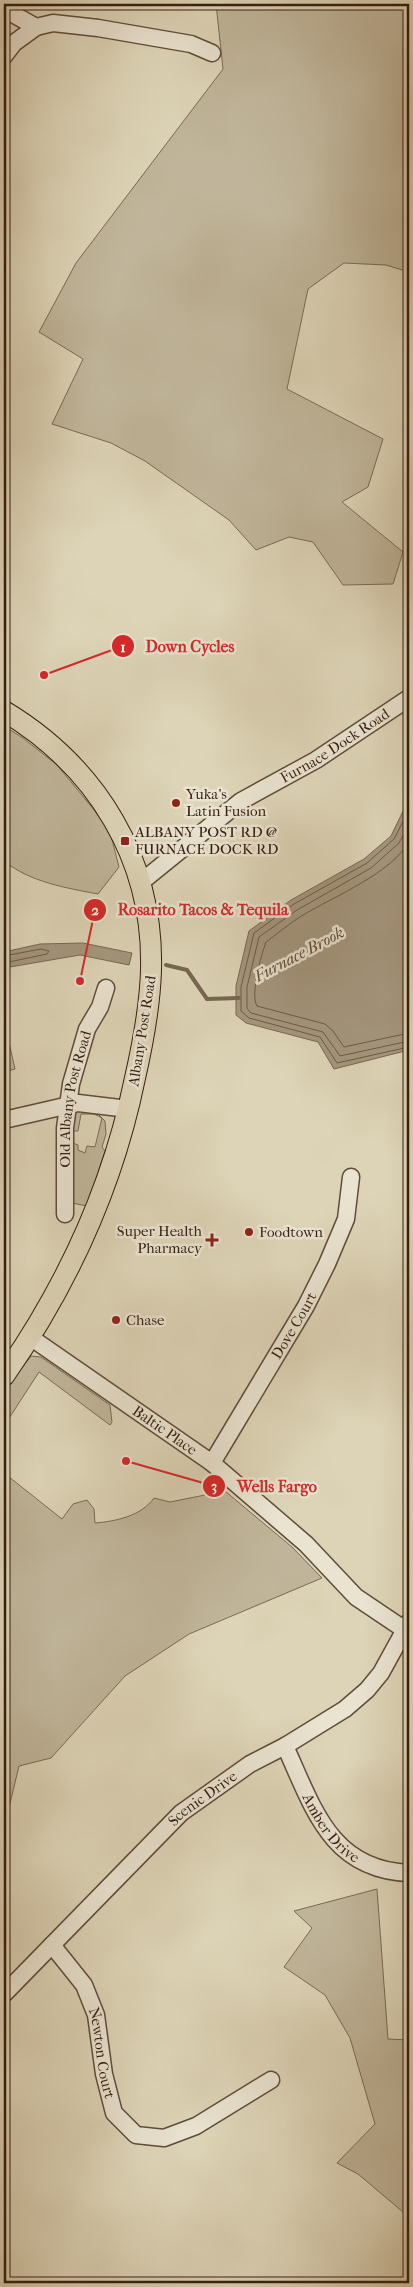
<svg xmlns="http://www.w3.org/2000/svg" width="413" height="2287" font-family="'IM FELL French Canon',serif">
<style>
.green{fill:#c0b59a;stroke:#7a6a54}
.water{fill:#a4967e;stroke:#786652}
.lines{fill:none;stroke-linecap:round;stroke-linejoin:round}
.shore{stroke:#6c5a46;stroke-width:1}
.stream{stroke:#786652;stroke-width:4}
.minor-casing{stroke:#5f4c39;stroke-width:19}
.major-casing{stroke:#351e0f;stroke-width:22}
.minor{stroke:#e9e3d0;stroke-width:16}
.major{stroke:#ddd4b7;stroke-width:20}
.poi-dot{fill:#8f2418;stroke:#e9e3d0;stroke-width:2}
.labels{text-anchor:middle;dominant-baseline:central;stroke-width:5;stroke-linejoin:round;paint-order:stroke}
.street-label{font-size:15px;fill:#351e0f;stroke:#e9e3d0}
.poi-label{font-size:15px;fill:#351e0f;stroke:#e9e3d0;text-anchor:start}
.water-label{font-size:16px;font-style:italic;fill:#5c4836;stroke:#e9e3d0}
.leader{fill:none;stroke:#d62828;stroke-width:2}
.callout-dot{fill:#d62828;stroke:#e9e3d0;stroke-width:2}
.mark-label{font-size:15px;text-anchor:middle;font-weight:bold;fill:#fff}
.callout-label{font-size:16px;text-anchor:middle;font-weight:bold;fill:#d62828;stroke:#e9e3d0;stroke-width:5;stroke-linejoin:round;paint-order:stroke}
</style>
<rect width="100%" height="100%" fill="#ddd4b7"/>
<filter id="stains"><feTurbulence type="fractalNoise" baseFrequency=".004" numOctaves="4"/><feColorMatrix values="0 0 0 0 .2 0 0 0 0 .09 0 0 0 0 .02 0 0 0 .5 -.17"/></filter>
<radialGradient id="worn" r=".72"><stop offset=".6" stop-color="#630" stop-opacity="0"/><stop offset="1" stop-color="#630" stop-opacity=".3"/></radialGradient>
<g class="green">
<polygon points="216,4 409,4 409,272 386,265 344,263 308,289 287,389 383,439 368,487 342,502 403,552 393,584 343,585 313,542 289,537 256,550 229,520 145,461 111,443 52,424 83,359 39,332 76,263 223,69"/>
<path d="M 4,726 L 23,738 L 57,765 L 91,806 L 110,832 L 119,867 L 98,894 C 66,888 30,882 4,861 Z"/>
<polygon points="4,1020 15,1069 4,1072"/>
<polygon points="78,1110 97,1113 105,1121 106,1134 102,1147 105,1151 87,1206 72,1203 73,1143 78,1145 78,1150 85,1153 87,1146 95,1147 102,1118 94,1114 81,1114 78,1131 74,1131 71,1129 73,1113"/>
<polygon points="31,1356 41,1357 110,1405 112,1422 110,1425 39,1372 4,1426 4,1391"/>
<path d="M 4,1473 L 62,1519 L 73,1504 L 87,1500 L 94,1509 L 95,1523 C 117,1521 141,1516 154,1498 L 170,1502 L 225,1491 L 292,1547 L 322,1578 L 189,1634 L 125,1676 L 51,1758 L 19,1766 L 6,1820 L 4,1823 Z"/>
<polygon points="377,1889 388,2039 409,2040 409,2217 358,2174 337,2163 375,2124 350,2038 325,1995 284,1967 312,1928 294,1911"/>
</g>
<g class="water">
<polygon points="409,787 409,1050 334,1069 318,1042 246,1023 236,1015 236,986 249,931 291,900 364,859 391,836 405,807"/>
<polygon points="83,943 132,953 129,965 80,955 4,968 4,952 40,944"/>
</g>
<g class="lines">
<g class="shore">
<polyline points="409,810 394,839 367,863 294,904 254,933 241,987 241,1011 249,1018 320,1037 337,1063 409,1047"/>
<polyline points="409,824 399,843 371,868 297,910 259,937 247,987 247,1008 251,1013 323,1032 340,1056 409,1041"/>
<path d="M 409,841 C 394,872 333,897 303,915 C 290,923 278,933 266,942 C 261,956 250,994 257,1006 L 325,1024 L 333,1031 L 344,1047 L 409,1033"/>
<polyline points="4,956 41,949 49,951 47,954 4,963"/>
</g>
<polyline class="stream" points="166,965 187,970 207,999 239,998"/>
<g class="minor-casing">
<g id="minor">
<polyline points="4,9 36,27 53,23 98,28 191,44 212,53"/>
<polyline points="4,56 14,43 36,27"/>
<path id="s1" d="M 140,883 L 241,801 L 316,760 L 409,698"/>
<polyline points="4,1120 78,1103 128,1109"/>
<path id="s2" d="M 65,1214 L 65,1128 L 71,1084 L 87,1029 L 100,1007 L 106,988"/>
<path id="s3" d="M 30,1337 L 212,1463 L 306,1544 L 356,1597 L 405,1630"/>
<path id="s4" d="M 212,1463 L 306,1306 L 327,1264 L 346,1219 L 351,1177"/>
<path id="s5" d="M 285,1746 C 313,1807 330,1870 409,1873"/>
<path id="s6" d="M 52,1945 L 84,1985 L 96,2015 L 104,2074 L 114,2113 L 136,2135 L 164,2138 L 196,2126 L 271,2080"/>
<path id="s7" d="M 4,1994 L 181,1813 L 250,1764 L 285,1746 L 345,1709 L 367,1690 L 381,1673 L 409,1622"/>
</g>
</g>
<g class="major-casing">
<path id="major" d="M 4,711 C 97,767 154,860 151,970 C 150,1006 143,1043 135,1078 C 113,1186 67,1286 4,1376"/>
</g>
<use href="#minor" class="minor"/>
<use href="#major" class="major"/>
</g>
<g class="poi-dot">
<circle cx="176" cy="803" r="5"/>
<rect x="120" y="836" width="10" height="10" rx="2.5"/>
<circle cx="249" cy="1232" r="5"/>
<path d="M209.5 1232.5h5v5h5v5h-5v5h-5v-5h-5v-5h5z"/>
<circle cx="116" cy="1320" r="5"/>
</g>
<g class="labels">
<g class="street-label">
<text stroke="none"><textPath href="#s1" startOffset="239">Furnace Dock Road</textPath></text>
<text transform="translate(142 1031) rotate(-81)">Albany Post Road</text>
<text stroke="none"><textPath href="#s2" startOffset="116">Old Albany Post Road</textPath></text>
<text stroke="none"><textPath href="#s4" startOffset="160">Dove Court</textPath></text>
<text stroke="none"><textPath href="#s3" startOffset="164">Baltic Place</textPath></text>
<text stroke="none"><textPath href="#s7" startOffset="279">Scenic Drive</textPath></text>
<text stroke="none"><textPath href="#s5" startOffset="95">Amber Drive</textPath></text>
<text stroke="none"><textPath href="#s6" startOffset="122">Newton Court</textPath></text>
</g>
<g class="poi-label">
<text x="186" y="794">Yuka's<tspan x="186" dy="17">Latin Fusion</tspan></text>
<text x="135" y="832">ALBANY POST RD @<tspan x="135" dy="17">FURNACE DOCK RD</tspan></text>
<text x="202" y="1231" text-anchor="end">Super Health<tspan x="202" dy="17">Pharmacy</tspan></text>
<text x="259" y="1232">Foodtown</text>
<text x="126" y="1320">Chase</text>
</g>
<g class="water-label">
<text transform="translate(299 954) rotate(-28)">Furnace Brook</text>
</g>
</g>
<path class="leader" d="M44 675L123 646M80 981L95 910M126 1461L214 1486"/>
<g class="callout-dot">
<circle cx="44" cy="675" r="5"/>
<circle cx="80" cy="981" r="5"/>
<circle cx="126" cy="1461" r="5"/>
<circle cx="123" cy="646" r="12"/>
<circle cx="95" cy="910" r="12"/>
<circle cx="214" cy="1486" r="12"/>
</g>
<g class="mark-label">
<text x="123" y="652">1</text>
<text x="95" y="915">2</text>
<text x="214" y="1491">3</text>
</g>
<g class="callout-label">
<text x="190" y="652">Down Cycles</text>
<text x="203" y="915">Rosarito Tacos &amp; Tequila</text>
<text x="277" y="1492">Wells Fargo</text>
</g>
<rect width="413" height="2287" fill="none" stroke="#ddd4b7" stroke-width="20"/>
<rect x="5" y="5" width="403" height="2277" fill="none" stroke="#351e0f" stroke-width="2.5"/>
<rect x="10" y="10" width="393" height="2267" fill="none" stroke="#351e0f"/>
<rect width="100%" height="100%" filter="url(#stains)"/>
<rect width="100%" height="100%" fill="url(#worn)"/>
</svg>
